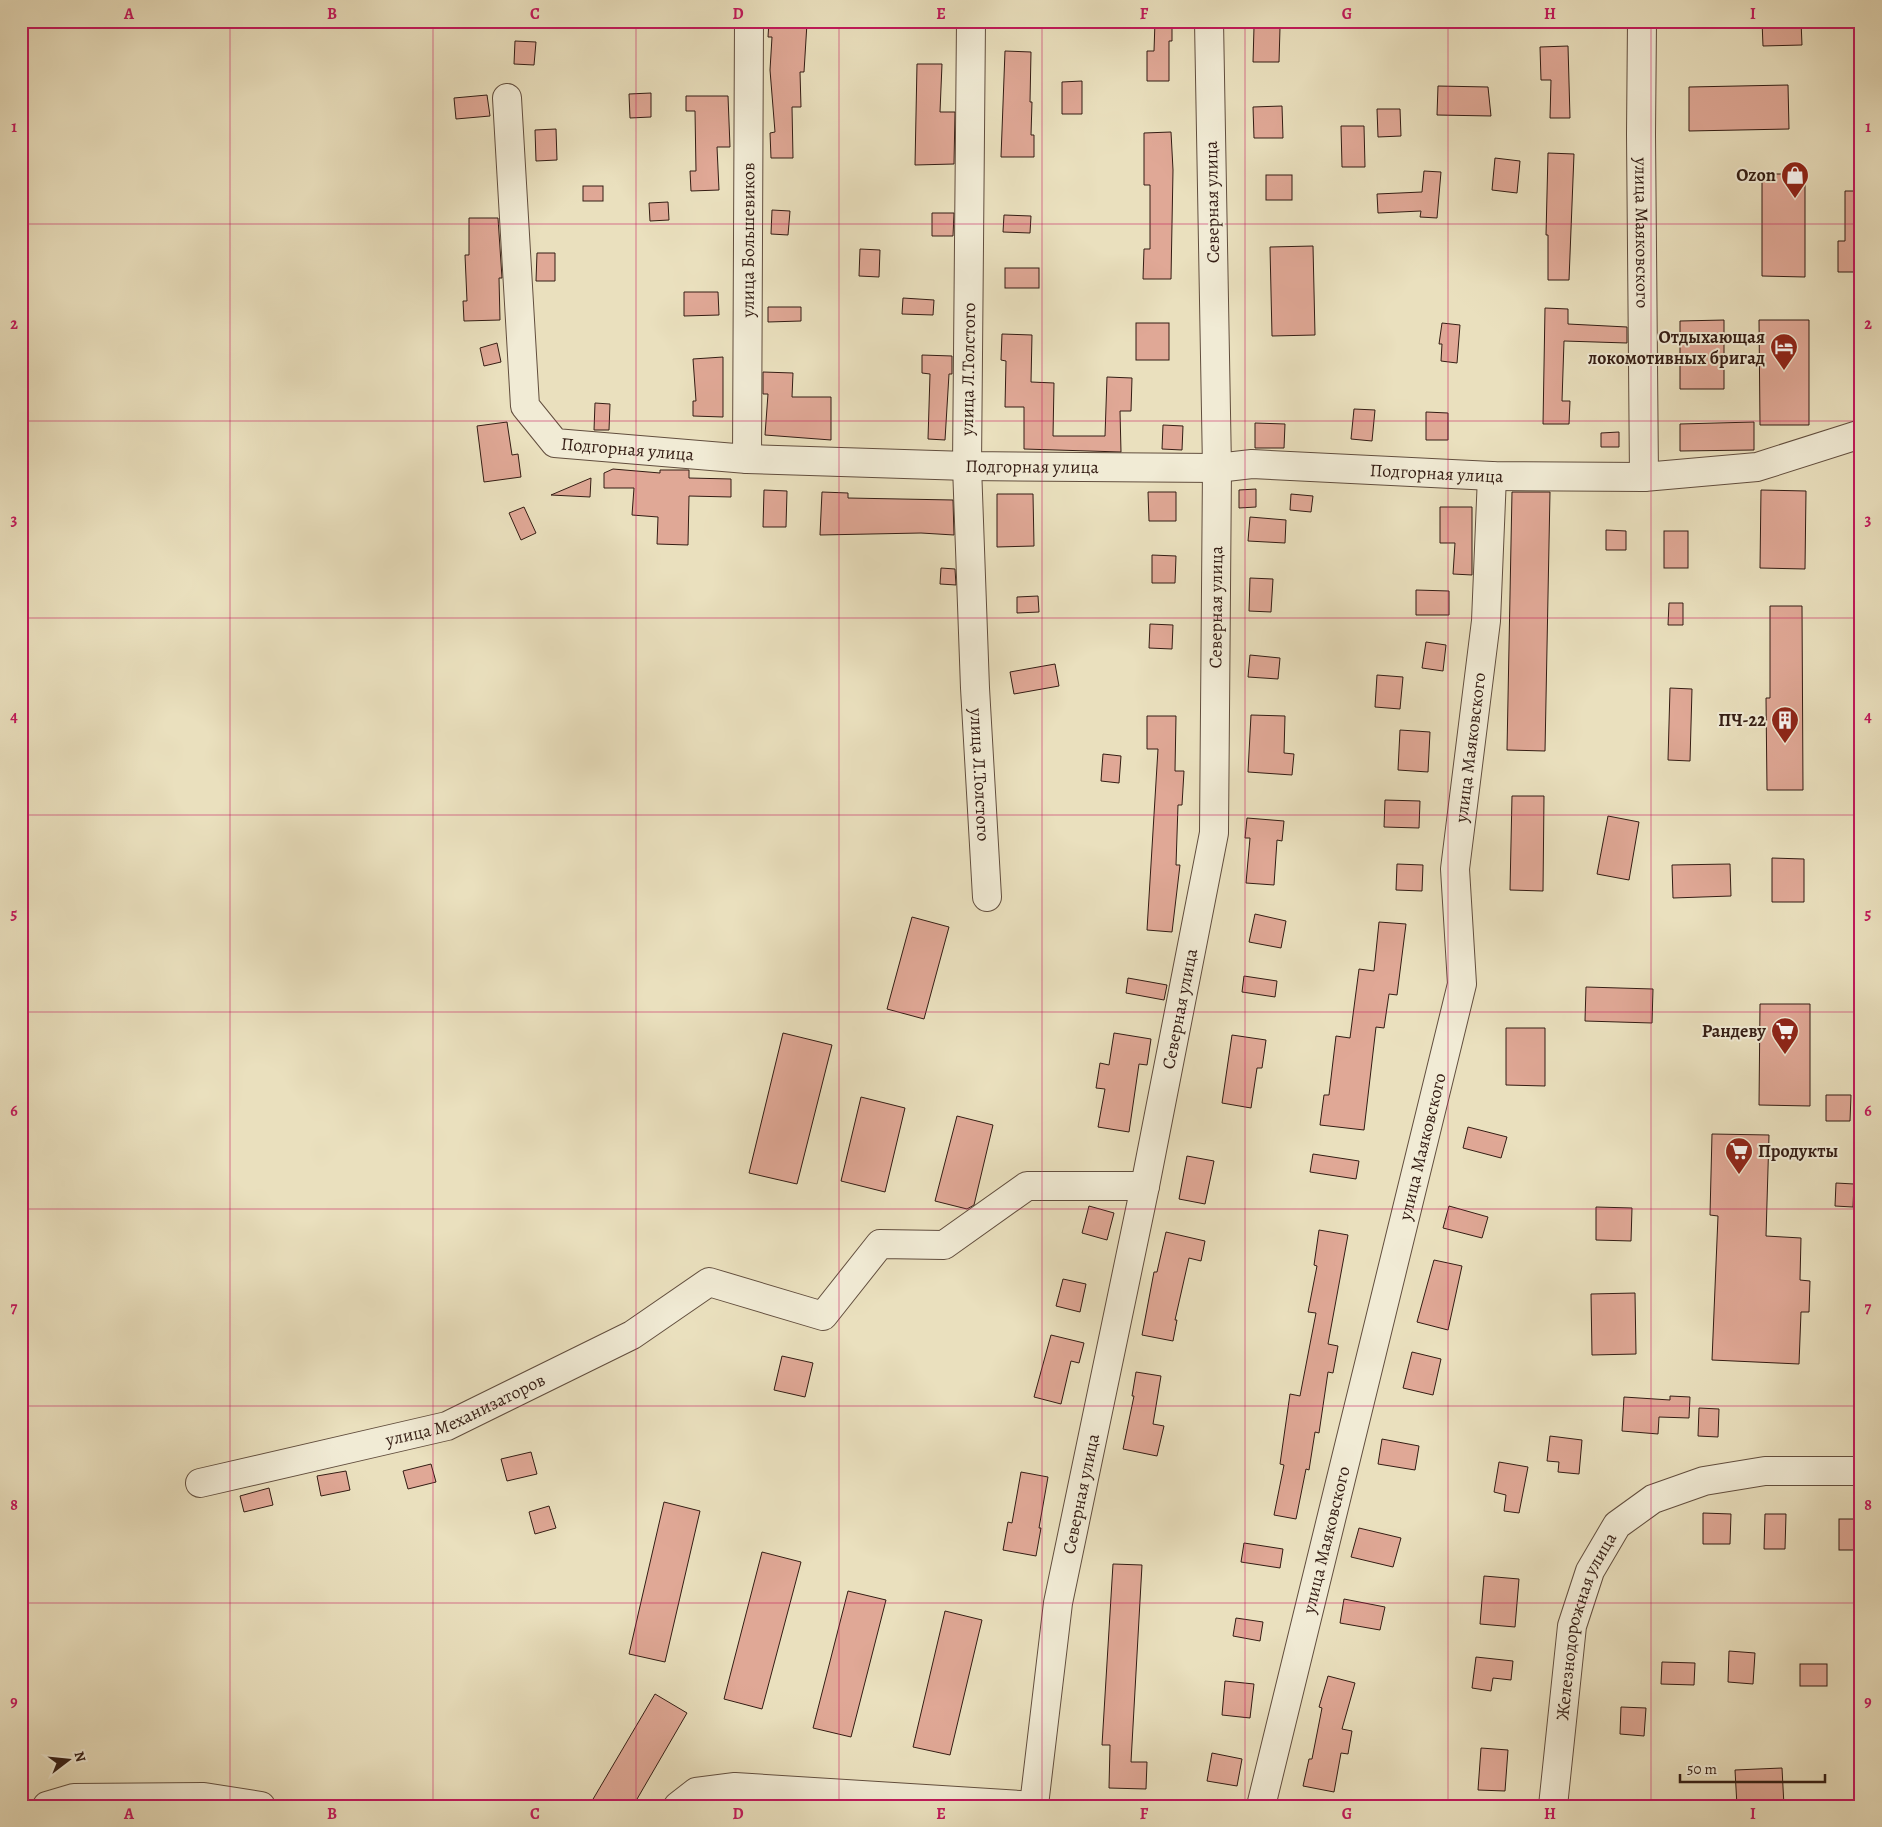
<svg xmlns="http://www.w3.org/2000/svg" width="1882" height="1827" font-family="Alegreya,serif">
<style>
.building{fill:#e0a896;stroke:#341d14}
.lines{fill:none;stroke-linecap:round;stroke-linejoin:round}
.minor-casing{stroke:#624e3e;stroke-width:30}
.minor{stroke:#f1ebd5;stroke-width:28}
.grid{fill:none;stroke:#c2185b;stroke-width:1;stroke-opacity:0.55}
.labels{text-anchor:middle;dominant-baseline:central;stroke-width:4;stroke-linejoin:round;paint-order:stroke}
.poi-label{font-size:18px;font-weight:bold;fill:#341d14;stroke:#f1ebd5;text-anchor:end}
.street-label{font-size:18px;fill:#341d14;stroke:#f1ebd5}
.neatline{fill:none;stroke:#c2185b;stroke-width:2}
.grid-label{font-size:16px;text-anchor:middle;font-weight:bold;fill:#c2185b}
</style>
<rect width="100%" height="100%" fill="#eae0be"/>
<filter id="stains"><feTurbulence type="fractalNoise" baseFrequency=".004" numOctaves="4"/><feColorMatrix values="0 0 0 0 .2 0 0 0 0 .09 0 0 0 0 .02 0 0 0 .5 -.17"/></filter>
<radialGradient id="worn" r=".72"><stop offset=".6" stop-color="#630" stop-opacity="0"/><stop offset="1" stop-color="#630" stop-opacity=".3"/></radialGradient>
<g class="building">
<polygon points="769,21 807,23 804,72 800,72 801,107 792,107 793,158 771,158 770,133 775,132 770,70 772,37 768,37"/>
<polygon points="1155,21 1172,21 1172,41 1169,41 1169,81 1147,81 1147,51 1154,51"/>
<polygon points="1762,21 1801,21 1802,45 1763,46"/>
<polygon points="1254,27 1280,28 1279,62 1253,62"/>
<polygon points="515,41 536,42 534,65 514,64"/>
<polygon points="1568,46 1570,118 1550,118 1551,80 1541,80 1540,47"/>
<polygon points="1005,51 1031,52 1030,102 1032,102 1031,135 1034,135 1034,157 1001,157"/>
<polygon points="917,64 942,64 940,112 955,112 954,164 915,165"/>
<polygon points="1082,81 1082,114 1062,114 1062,82"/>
<polygon points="1788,85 1789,129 1689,131 1689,87"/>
<polygon points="1438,86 1488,87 1491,116 1437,115"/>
<polygon points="651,93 651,117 630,118 629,94"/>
<polygon points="487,95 490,116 456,119 454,98"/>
<polygon points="686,96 728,96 730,147 717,147 719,190 691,191 690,171 696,171 695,111 686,111"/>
<polygon points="1282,106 1283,138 1254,138 1253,107"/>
<polygon points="1377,109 1400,109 1401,136 1378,137"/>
<polygon points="1341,126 1364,126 1365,167 1342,167"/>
<polygon points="556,129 557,160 536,161 535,130"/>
<polygon points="1171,132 1173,170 1171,279 1143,279 1144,249 1150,249 1150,185 1144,185 1144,133"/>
<polygon points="1548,153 1574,154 1569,280 1548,280 1548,235 1546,235"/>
<polygon points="1495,158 1520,161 1517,193 1492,190"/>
<polygon points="1424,171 1441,172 1437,218 1420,217 1421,211 1378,213 1377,194 1422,192"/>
<polygon points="1762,174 1805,174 1805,277 1762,276"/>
<rect x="1266" y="175" width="26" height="25"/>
<rect x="583" y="186" width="20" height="15"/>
<polygon points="1845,191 1859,191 1861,272 1838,272 1838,241 1845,241"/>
<polygon points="668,202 669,220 650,221 649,203"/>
<polygon points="772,210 790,211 788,235 771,234"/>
<polygon points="932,213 954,213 953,236 932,236"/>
<polygon points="1004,215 1031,216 1030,233 1003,232"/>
<polygon points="469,218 498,218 502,278 499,278 500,320 464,321 463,301 467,301 465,255 469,255"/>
<polygon points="1313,246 1315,335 1272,336 1270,247"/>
<polygon points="860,249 880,250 879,277 859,276"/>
<polygon points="537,253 555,253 555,281 536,281"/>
<rect x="1005" y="268" width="34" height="20"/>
<polygon points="684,292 718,292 719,315 684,316"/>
<polygon points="903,298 934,300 933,315 902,314"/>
<polygon points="768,307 801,307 801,321 768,322"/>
<polygon points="1545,308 1568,309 1568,324 1627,327 1627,343 1564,341 1562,401 1570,401 1569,424 1543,424"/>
<polygon points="1724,320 1724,389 1680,389 1680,321"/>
<polygon points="1759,320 1809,320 1809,425 1760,425"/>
<rect x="1136" y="323" width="33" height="37"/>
<polygon points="1442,323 1460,325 1457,363 1441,361 1442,344 1439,344"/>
<polygon points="1002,334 1032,335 1031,382 1054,383 1053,436 1105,436 1107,377 1132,378 1131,411 1120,411 1121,452 1024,449 1024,407 1005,407 1006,361 1001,360"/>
<polygon points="497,343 501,362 484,366 480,348"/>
<polygon points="922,355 952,356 952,374 949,374 945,440 928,439 930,374 922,373"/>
<polygon points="723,357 723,417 693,416 693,401 696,401 693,359"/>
<polygon points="763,372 793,373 792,397 831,397 831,440 765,435 768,394 763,394"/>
<polygon points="595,403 610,404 609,430 594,430"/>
<polygon points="1354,409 1375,410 1372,441 1351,439"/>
<polygon points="1426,412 1448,413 1448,440 1426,440"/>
<polygon points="507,422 512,455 518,454 521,477 484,482 477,426"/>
<polygon points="1754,422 1754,450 1680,451 1680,424"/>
<polygon points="1255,423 1285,424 1284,448 1255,448"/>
<polygon points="1163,425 1183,426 1182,450 1162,449"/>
<polygon points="1619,432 1619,447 1601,447 1601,433"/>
<polygon points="613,469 660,473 660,470 689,470 689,478 731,479 731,497 689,496 688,545 657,544 658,517 632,515 634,488 604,488 604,473"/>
<polygon points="591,478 590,497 551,495"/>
<polygon points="1256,489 1256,507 1239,508 1239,490"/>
<polygon points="764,490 787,491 786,527 763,527"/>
<polygon points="1761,490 1806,491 1805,569 1760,568"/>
<polygon points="822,492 848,493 848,498 953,500 954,535 921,533 820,535"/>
<polygon points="1148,492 1176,492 1176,521 1149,521"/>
<polygon points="1512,492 1550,492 1545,751 1507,750"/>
<polygon points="997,494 1033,494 1034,546 997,547"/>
<polygon points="1291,494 1313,496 1311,512 1290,510"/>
<polygon points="524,507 536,533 521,540 509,513"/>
<polygon points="1440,507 1472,507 1472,575 1453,574 1455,543 1440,543"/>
<polygon points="1250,517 1286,520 1285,543 1248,541"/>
<polygon points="1606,530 1626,531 1626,550 1606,550"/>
<rect x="1664" y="531" width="24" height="37"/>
<polygon points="1152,555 1176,556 1175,583 1152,583"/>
<polygon points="941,568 955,569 956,585 940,584"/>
<polygon points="1250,578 1273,579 1271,612 1249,611"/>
<polygon points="1416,590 1449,591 1449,615 1416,615"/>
<polygon points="1038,596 1039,612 1017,613 1017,597"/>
<polygon points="1669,603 1683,603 1683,625 1668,625"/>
<polygon points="1770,606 1802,606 1803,790 1767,790 1766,698 1770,698"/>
<polygon points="1150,624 1173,625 1172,649 1149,648"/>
<polygon points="1426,642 1446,645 1443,671 1422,668"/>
<polygon points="1250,655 1280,658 1278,679 1248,677"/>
<polygon points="1055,664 1059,686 1014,694 1010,672"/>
<polygon points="1377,675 1403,677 1400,709 1375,707"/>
<polygon points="1670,688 1692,689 1690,761 1668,760"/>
<polygon points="1251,715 1285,716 1284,753 1294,754 1292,775 1248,772"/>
<polygon points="1147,716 1176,716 1175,771 1184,771 1182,805 1178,805 1176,865 1180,865 1172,932 1147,930 1158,749 1147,749"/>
<polygon points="1400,730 1430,732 1428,772 1398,770"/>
<polygon points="1103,754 1121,756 1119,783 1101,781"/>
<polygon points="1512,796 1544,796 1543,891 1510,890"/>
<polygon points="1385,800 1420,801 1419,828 1384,827"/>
<polygon points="1608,816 1639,822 1629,880 1597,874"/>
<polygon points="1247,818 1284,821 1282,841 1277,840 1274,885 1246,883 1250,838 1245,838"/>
<polygon points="1772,858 1804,859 1804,902 1772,902"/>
<polygon points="1397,864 1423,865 1422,891 1396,890"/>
<polygon points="1730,864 1731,896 1673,898 1672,865"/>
<polygon points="1255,914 1286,921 1281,948 1249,942"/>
<polygon points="912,917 949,927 924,1019 887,1009"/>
<polygon points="1379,922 1406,924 1397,995 1389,994 1384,1028 1376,1027 1364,1130 1320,1125 1324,1095 1329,1095 1336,1036 1350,1038 1359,969 1374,971"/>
<polygon points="1244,976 1277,981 1275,997 1242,992"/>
<polygon points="1128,978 1167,985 1164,1000 1126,993"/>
<polygon points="1586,987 1653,989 1652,1023 1585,1021"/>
<polygon points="1760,1004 1810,1004 1810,1106 1759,1105"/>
<polygon points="1506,1028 1545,1028 1545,1086 1506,1085"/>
<polygon points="783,1033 832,1045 797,1184 749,1173"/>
<polygon points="1114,1033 1151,1039 1147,1065 1139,1064 1129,1132 1098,1127 1105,1089 1096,1088 1100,1063 1109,1065"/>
<polygon points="1232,1035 1266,1040 1262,1068 1257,1068 1251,1108 1222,1103"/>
<polygon points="1826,1095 1851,1095 1850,1121 1826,1121"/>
<polygon points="861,1097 905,1108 885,1192 841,1181"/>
<polygon points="957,1116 993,1125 974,1205 967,1209 935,1201"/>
<polygon points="1468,1127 1507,1137 1501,1158 1463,1148"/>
<polygon points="1712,1134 1769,1135 1766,1236 1801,1238 1800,1280 1810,1281 1809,1312 1801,1312 1799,1364 1712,1360 1718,1216 1710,1215"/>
<polygon points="1313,1154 1359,1161 1356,1179 1310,1172"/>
<polygon points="1187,1156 1214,1161 1205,1204 1179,1199"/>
<polygon points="1836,1183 1854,1184 1853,1207 1835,1206"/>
<polygon points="1089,1206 1114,1213 1107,1240 1082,1233"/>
<polygon points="1449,1206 1488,1217 1482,1238 1443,1228"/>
<polygon points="1596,1207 1632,1208 1631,1241 1596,1240"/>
<polygon points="1319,1230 1348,1235 1328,1344 1338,1346 1333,1373 1328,1372 1319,1433 1315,1432 1309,1470 1306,1469 1296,1519 1274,1515 1284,1465 1280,1464 1290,1394 1300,1396 1316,1313 1308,1312 1317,1266 1314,1265"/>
<polygon points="1166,1232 1205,1241 1201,1261 1189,1258 1175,1320 1177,1320 1173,1341 1142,1335 1154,1272 1157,1272"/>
<polygon points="1434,1260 1462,1266 1448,1330 1417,1322"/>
<polygon points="1063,1279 1086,1284 1080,1312 1056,1306"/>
<polygon points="1635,1293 1636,1354 1592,1355 1591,1294"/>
<polygon points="1051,1335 1084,1343 1079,1363 1071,1361 1061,1404 1034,1397"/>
<polygon points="1412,1352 1441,1359 1433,1395 1403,1388"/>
<polygon points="782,1356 813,1363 805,1397 774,1390"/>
<polygon points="1136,1372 1161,1376 1153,1424 1164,1426 1157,1456 1123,1449 1134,1396 1132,1396"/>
<polygon points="1670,1396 1690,1397 1689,1418 1659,1417 1658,1434 1622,1431 1624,1397 1670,1400"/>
<polygon points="1699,1408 1719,1409 1718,1437 1698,1436"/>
<polygon points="1550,1436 1582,1440 1579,1474 1558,1472 1559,1462 1547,1461"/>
<polygon points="1382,1439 1419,1446 1415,1470 1378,1464"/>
<polygon points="531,1452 537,1474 507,1481 501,1459"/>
<polygon points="1499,1462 1528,1467 1519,1513 1504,1511 1506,1495 1494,1492"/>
<polygon points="431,1464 436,1482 408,1489 403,1471"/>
<polygon points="346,1471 350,1490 321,1496 317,1476"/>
<polygon points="1021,1472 1048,1477 1039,1528 1041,1528 1036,1556 1003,1550 1008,1522 1012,1523"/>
<polygon points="269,1488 273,1505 244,1512 240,1496"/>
<polygon points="664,1502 700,1511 665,1662 629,1654"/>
<polygon points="549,1506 556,1528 535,1534 529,1512"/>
<polygon points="1703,1513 1731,1514 1730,1544 1703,1544"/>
<polygon points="1765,1514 1786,1514 1785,1549 1764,1549"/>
<rect x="1839" y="1519" width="22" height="31"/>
<polygon points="1359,1528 1401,1538 1393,1567 1351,1557"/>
<polygon points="1244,1543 1283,1549 1280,1568 1241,1562"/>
<polygon points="762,1552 801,1562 762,1709 724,1699"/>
<polygon points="1113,1564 1142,1565 1131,1762 1147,1762 1146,1789 1109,1788 1110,1745 1102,1745"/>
<polygon points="1484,1576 1519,1579 1515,1627 1480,1624"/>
<polygon points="848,1591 886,1600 851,1737 813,1728"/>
<polygon points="1344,1599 1385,1607 1380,1630 1340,1623"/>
<polygon points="945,1611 982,1620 950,1755 913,1747"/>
<polygon points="1236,1618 1263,1622 1260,1641 1233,1636"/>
<polygon points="1729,1651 1755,1653 1753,1684 1728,1682"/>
<polygon points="1476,1657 1513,1661 1511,1680 1493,1678 1491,1691 1472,1688"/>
<polygon points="1662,1662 1695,1663 1694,1685 1661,1684"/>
<rect x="1800" y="1664" width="27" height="22"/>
<polygon points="1328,1676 1355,1683 1342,1729 1352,1731 1348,1754 1341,1753 1334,1792 1303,1786 1309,1759 1312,1759 1322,1708 1319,1707"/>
<polygon points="1225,1681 1254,1684 1250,1718 1222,1715"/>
<polygon points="655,1694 687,1713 633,1806 589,1806"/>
<polygon points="1621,1707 1646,1708 1644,1736 1620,1734"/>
<polygon points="1481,1748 1508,1750 1505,1791 1478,1790"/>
<polygon points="1212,1753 1242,1759 1237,1786 1207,1781"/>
<polygon points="1782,1768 1784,1806 1737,1806 1735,1770"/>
</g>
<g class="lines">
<g class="minor-casing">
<g id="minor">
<path id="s1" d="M 971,21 L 967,466 L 975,688 L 987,897"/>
<path id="s2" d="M 1642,21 L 1641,134 L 1644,477"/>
<path id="s3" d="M 507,98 L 525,406 L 555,443 L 747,459 L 967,466 L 1217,468 L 1252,464 L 1492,476 L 1644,477 L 1757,467 L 1861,434"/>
<path id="s4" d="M 747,459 L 749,21"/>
<path id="s5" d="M 200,1483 L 447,1426 L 632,1335 L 709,1282 L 823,1316 L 880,1244 L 944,1245 L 1027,1186 L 1145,1186"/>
<path id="s6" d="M 1034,1805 L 1058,1603 L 1145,1186 L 1214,833 L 1217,468 L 1209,21"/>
<polyline points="47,1806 74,1798 204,1797 261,1806"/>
<polyline points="678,1806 696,1792 735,1787 1036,1806"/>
<path id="s7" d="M 1261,1806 L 1462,984 L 1455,869 L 1486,621 L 1492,476"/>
<path id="s8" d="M 1553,1806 L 1572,1626 L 1590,1571 L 1617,1525 L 1653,1499 L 1704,1481 L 1765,1471 L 1861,1471"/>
</g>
</g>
<use href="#minor" class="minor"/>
</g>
<path class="grid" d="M 230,21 L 230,1806M 433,21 L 433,1806M 636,21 L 636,1806M 839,21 L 839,1806M 1042,21 L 1042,1806M 1245,21 L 1245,1806M 1448,21 L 1448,1806M 1651,21 L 1651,1806M 21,224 L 1861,224M 21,421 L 1861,421M 21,618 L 1861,618M 21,815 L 1861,815M 21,1012 L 1861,1012M 21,1209 L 1861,1209M 21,1406 L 1861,1406M 21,1603 L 1861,1603"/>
<defs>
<g id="shop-pin" transform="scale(1.4375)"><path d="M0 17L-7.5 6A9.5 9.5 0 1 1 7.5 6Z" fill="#8f2418" stroke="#f1ebd5"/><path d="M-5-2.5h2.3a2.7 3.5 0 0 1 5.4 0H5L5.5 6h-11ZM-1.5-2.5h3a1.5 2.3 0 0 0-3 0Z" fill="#fff"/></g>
<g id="hotel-pin" transform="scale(1.4375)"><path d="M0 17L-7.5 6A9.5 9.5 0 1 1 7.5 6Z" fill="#8f2418" stroke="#f1ebd5"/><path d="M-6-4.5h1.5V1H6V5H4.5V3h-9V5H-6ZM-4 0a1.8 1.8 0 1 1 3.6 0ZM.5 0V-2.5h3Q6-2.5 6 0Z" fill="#fff"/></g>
<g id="building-pin" transform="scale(1.4375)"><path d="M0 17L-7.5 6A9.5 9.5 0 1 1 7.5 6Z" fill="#8f2418" stroke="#f1ebd5"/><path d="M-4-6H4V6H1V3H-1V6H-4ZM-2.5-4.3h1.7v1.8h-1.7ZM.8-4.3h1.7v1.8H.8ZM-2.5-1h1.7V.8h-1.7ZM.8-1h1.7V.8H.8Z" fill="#fff"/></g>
<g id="supermarket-pin" transform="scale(1.4375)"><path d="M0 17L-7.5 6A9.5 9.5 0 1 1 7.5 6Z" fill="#8f2418" stroke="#f1ebd5"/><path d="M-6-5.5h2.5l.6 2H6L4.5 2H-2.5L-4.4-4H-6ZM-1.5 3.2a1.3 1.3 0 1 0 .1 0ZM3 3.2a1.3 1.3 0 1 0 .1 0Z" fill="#fff"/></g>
</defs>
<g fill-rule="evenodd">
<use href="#shop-pin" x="1795" y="175"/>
<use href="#hotel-pin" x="1784" y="347"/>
<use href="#building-pin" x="1785" y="720"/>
<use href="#supermarket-pin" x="1785" y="1031"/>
<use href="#supermarket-pin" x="1739" y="1151"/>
</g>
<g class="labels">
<g class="poi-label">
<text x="1776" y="175">Ozon</text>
<text x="1765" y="337">Отдыхающая<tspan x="1765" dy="21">локомотивных бригад</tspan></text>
<text x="1766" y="720">ПЧ-22</text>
<text x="1766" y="1031">Рандеву</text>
<text x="1758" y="1151" text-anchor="start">Продукты</text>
</g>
<g class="street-label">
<text transform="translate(1212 202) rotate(-91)">Северная улица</text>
<text stroke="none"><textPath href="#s2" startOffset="212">улица Маяковского</textPath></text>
<text stroke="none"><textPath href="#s4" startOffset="219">улица Большевиков</textPath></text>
<text transform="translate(968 369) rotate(-89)">улица Л.Толстого</text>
<text stroke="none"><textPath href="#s3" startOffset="429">Подгорная улица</textPath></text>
<text stroke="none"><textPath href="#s3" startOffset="834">Подгорная улица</textPath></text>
<text stroke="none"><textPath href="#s3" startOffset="1239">Подгорная улица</textPath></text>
<text stroke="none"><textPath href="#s6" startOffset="1215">Северная улица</textPath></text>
<text stroke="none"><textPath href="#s7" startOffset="1084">улица Маяковского</textPath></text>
<text stroke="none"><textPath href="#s1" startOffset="754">улица Л.Толстого</textPath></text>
<text stroke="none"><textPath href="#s6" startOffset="810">Северная улица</textPath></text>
<text stroke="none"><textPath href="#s7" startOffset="679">улица Маяковского</textPath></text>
<text stroke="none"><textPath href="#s5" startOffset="276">улица Механизаторов</textPath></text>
<text stroke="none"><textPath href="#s6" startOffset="315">Северная улица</textPath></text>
<text stroke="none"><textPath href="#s7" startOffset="274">улица Маяковского</textPath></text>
<text stroke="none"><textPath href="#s8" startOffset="184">Железнодорожная улица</textPath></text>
</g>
</g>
<rect width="1882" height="1827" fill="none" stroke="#eae0be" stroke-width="55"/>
<g transform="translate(68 1760) rotate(74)" stroke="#f1ebd5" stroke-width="4" paint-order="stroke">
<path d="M0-4L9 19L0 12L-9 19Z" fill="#341d14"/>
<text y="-8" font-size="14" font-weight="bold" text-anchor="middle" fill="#341d14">N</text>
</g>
<path d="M1680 1774v8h145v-8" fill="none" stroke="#341d14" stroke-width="2.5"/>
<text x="1687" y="1774" font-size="15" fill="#341d14" stroke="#f1ebd5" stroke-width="4" paint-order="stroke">50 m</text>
<rect x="28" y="28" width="1826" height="1772" class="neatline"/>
<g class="grid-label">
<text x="129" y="19">A</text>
<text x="332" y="19">B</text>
<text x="535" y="19">C</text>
<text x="738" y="19">D</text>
<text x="941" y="19">E</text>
<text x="1144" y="19">F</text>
<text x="1347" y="19">G</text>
<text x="1550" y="19">H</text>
<text x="1753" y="19">I</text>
<text x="14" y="132">1</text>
<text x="1868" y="132">1</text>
<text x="14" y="329">2</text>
<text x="1868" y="329">2</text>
<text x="14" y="525">3</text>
<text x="1868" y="525">3</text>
<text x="14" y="722">4</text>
<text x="1868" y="722">4</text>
<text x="14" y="919">5</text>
<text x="1868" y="919">5</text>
<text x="14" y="1116">6</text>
<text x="1868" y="1116">6</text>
<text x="14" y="1313">7</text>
<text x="1868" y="1313">7</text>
<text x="14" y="1510">8</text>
<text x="1868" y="1510">8</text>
<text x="14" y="1707">9</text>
<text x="1868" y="1707">9</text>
<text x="129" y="1819">A</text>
<text x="332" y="1819">B</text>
<text x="535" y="1819">C</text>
<text x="738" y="1819">D</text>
<text x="941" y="1819">E</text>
<text x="1144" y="1819">F</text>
<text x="1347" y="1819">G</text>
<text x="1550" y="1819">H</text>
<text x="1753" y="1819">I</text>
</g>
<rect width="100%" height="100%" filter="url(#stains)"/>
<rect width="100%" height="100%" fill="url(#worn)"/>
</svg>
